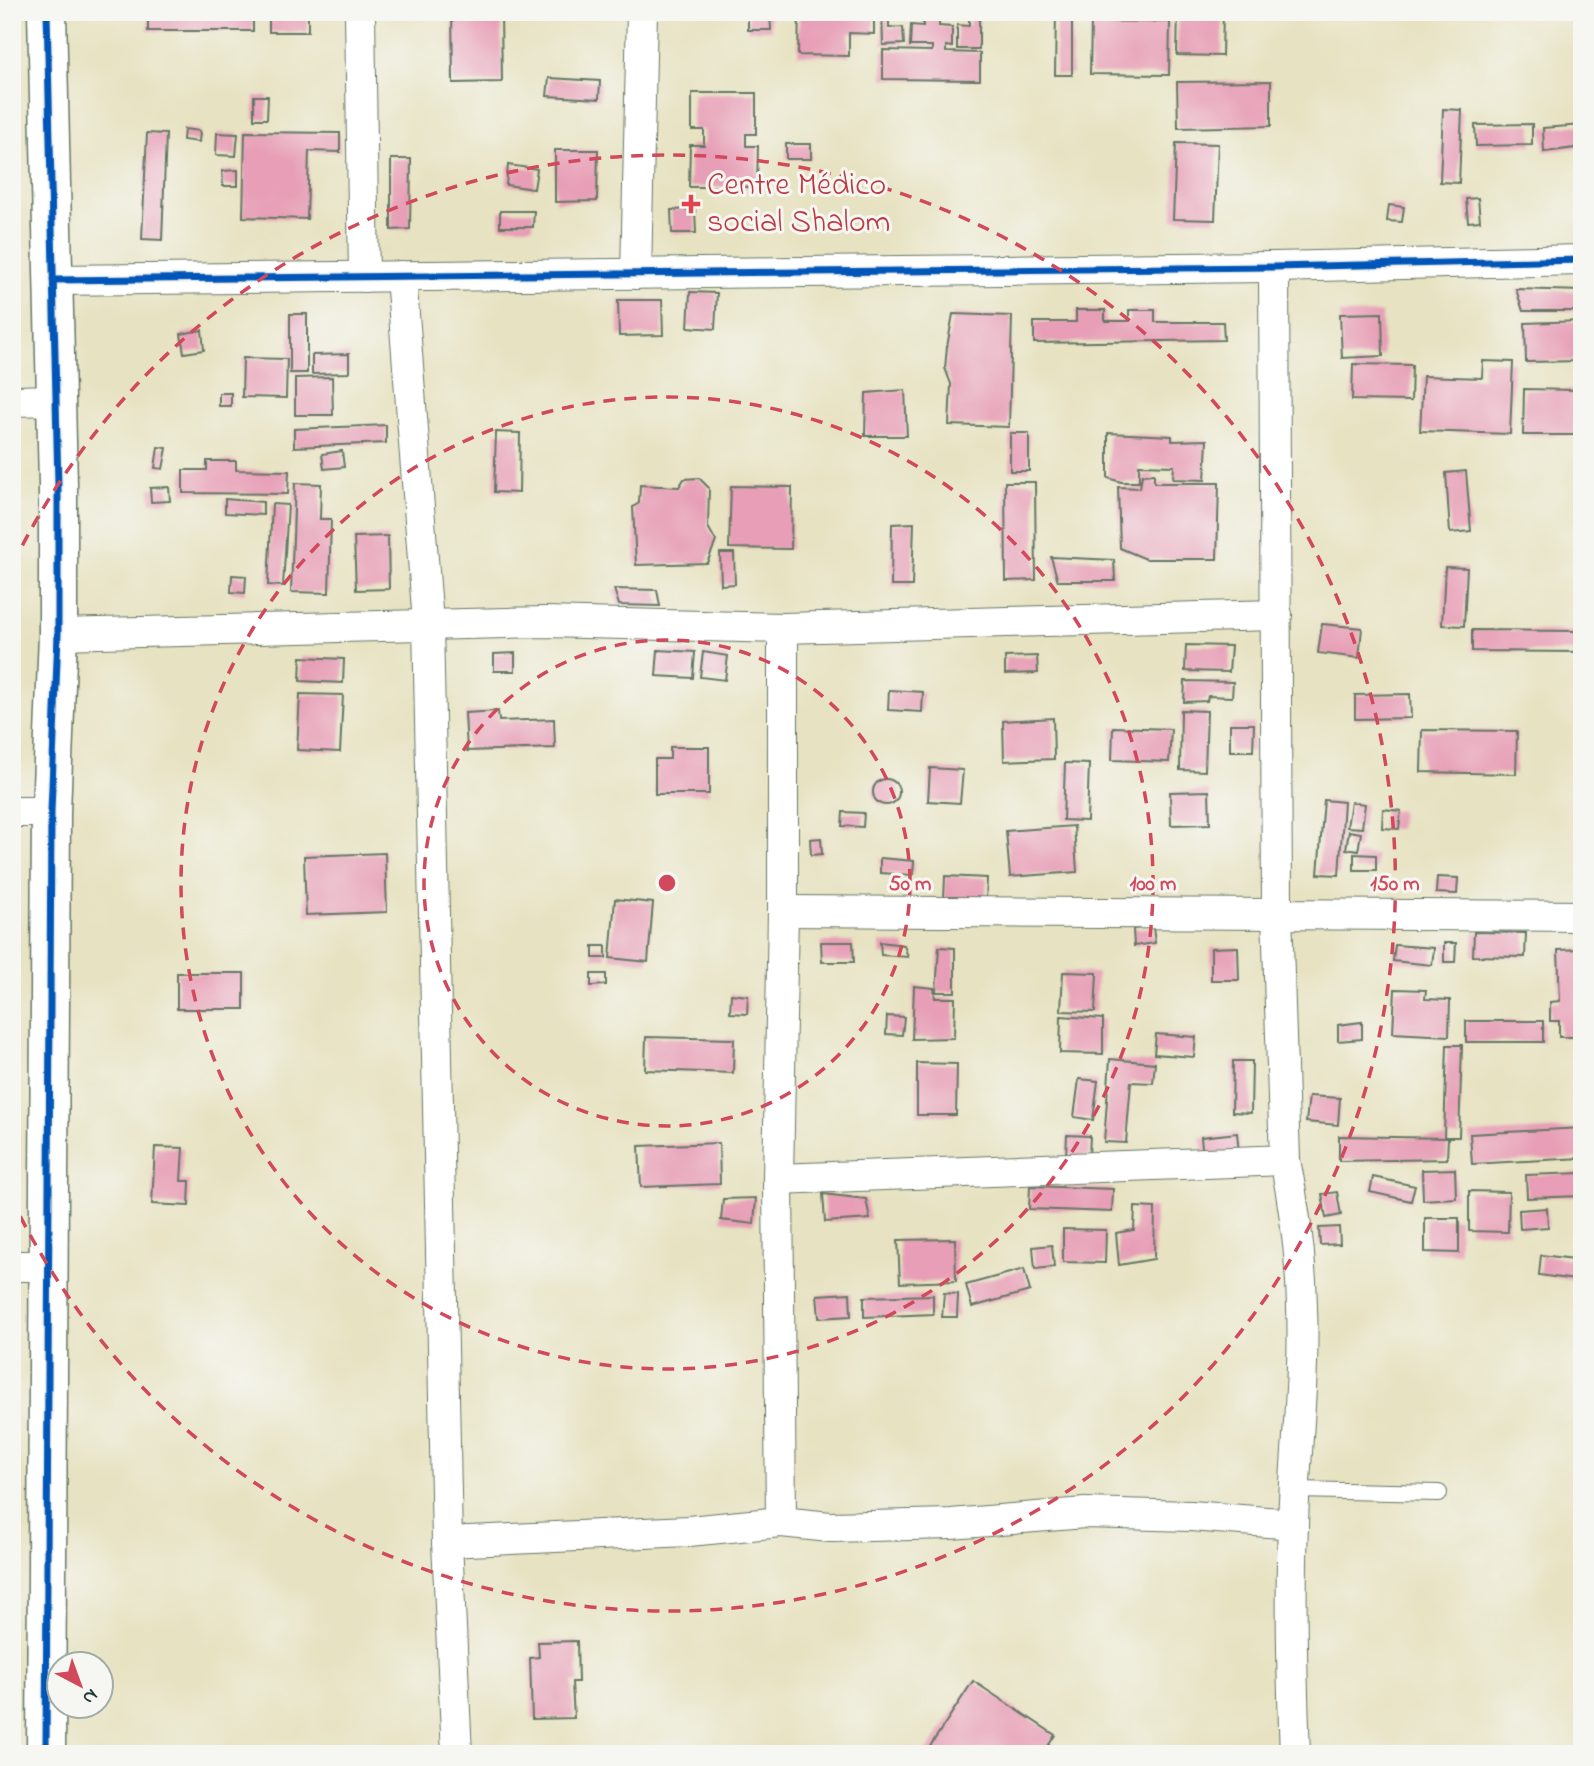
<svg xmlns="http://www.w3.org/2000/svg" width="1594" height="1766" font-family="'Indie Flower',sans-serif">
<style>
.building{fill:#e79eb6}
.lines{fill:none;stroke-linecap:round;stroke-linejoin:round}
.service-casing{stroke:#657765;stroke-width:18}
.minor-casing{stroke:#657765;stroke-width:32}
.tertiary-casing{stroke:#657765;stroke-width:41}
.service{stroke:#fff;stroke-width:16}
.minor{stroke:#fff;stroke-width:30}
.tertiary{stroke:#fff;stroke-width:38}
.cycleway-casing{stroke:#f6f6f2;stroke-width:11}
.cycleway{stroke:#0057b8;stroke-width:7}
.ring{fill:none;stroke:#d1495b;stroke-width:3.5;stroke-dasharray:12 9}
.health-dot{fill:#e0444e;stroke:#f6f6f2;stroke-width:2.5}
.labels{text-anchor:middle;dominant-baseline:central;stroke-width:6;stroke-linejoin:round;paint-order:stroke}
.health-label{font-size:32px;fill:#be3a42;stroke:#f6f6f2;text-anchor:start}
.centre{fill:#d1495b;stroke:#f6f6f2;stroke-width:3.5}
.ring-label{font-size:21px;text-anchor:middle;font-weight:bold;fill:#d1495b;stroke:#f6f6f2;stroke-width:6;stroke-linejoin:round;paint-order:stroke}
</style>
<rect width="100%" height="100%" fill="#f6f6f2"/>
<filter id="ink" filterUnits="userSpaceOnUse"><feTurbulence type="fractalNoise" baseFrequency=".0143" numOctaves="2"/><feDisplacementMap in="SourceGraphic" scale="14" xChannelSelector="R" yChannelSelector="G"/><feConvolveMatrix kernelMatrix="1 2 1 2 8 2 1 2 1" color-interpolation-filters="sRGB"/></filter>
<filter id="wash" filterUnits="userSpaceOnUse"><feTurbulence type="fractalNoise" baseFrequency=".00686" numOctaves="4" result="noise"/><feDisplacementMap in="SourceGraphic" scale="28" xChannelSelector="R" yChannelSelector="G"/><feGaussianBlur stdDeviation="1.57" result="paint"/><feColorMatrix in="noise" values="0 0 0 0 0 0 0 0 0 0 0 0 0 0 0 0 0 1.4 0 .05"/><feComposite in="paint" operator="in"/></filter>
<g filter="url(#wash)">
<rect width="100%" height="100%" fill="#e7e2c1"/>
<g id="blocks">
<g class="building">
<rect x="148" y="12" width="105" height="19"/>
<rect x="269" y="12" width="39" height="20"/>
<polygon points="452,12 501,12 502,82 453,83"/>
<polygon points="748,12 770,12 771,30 748,30"/>
<polygon points="799,12 874,12 874,34 849,33 849,56 798,55"/>
<polygon points="882,12 889,12 889,28 903,27 904,44 883,45"/>
<polygon points="969,12 979,12 979,49 957,49 957,25 969,26"/>
<polygon points="1056,12 1072,12 1072,75 1055,75"/>
<polygon points="1178,12 1223,12 1222,56 1177,55"/>
<polygon points="923,14 939,14 939,26 952,27 952,47 946,46 946,52 980,53 980,80 883,79 883,50 932,51 932,46 910,46 911,25 923,26"/>
<polygon points="1091,21 1170,22 1169,75 1090,74"/>
<polygon points="549,78 600,81 599,99 547,96"/>
<polygon points="1271,81 1271,126 1178,128 1177,82"/>
<polygon points="692,93 756,93 756,134 746,134 746,146 758,146 757,187 689,187 690,145 704,145 704,130 692,130"/>
<polygon points="254,96 268,96 267,119 254,119"/>
<polygon points="1443,109 1462,110 1459,183 1440,182"/>
<polygon points="1532,124 1532,145 1476,146 1475,125"/>
<polygon points="1582,125 1582,147 1544,152 1543,128"/>
<polygon points="184,129 200,131 199,142 183,140"/>
<polygon points="245,132 340,133 340,152 309,151 307,219 243,217"/>
<polygon points="147,133 166,134 162,240 142,239"/>
<polygon points="217,133 238,134 236,156 216,155"/>
<polygon points="1176,143 1218,144 1215,220 1173,219"/>
<rect x="786" y="144" width="25" height="15"/>
<polygon points="555,150 598,150 597,201 555,202"/>
<polygon points="391,159 411,159 410,229 391,230"/>
<polygon points="508,165 537,169 534,189 506,185"/>
<polygon points="238,170 238,186 223,186 222,171"/>
<polygon points="1478,198 1480,221 1468,222 1466,199"/>
<polygon points="1389,205 1404,207 1402,222 1387,221"/>
<polygon points="695,209 696,233 672,233 671,210"/>
<polygon points="500,211 534,211 533,227 500,227"/>
<polygon points="1516,289 1582,291 1582,311 1523,311"/>
<polygon points="690,292 717,293 715,329 688,327"/>
<polygon points="618,300 662,300 663,335 619,336"/>
<polygon points="1076,310 1105,310 1105,321 1129,321 1129,310 1155,310 1155,322 1223,322 1224,340 1034,343 1034,322 1076,322"/>
<polygon points="1382,313 1383,356 1342,358 1340,314"/>
<rect x="290" y="314" width="17" height="59"/>
<polygon points="953,314 1012,316 1009,427 949,425 951,384 945,368 947,347"/>
<polygon points="1582,321 1582,361 1526,362 1525,323"/>
<polygon points="202,330 204,350 184,353 181,334"/>
<polygon points="349,354 349,373 312,374 312,355"/>
<polygon points="243,358 287,359 286,398 242,397"/>
<polygon points="1483,361 1513,362 1510,434 1420,431 1423,376 1482,378"/>
<polygon points="1353,364 1412,365 1411,401 1352,400"/>
<polygon points="1576,369 1582,369 1582,435 1523,435 1524,389 1576,390"/>
<polygon points="332,377 333,415 295,415 295,378"/>
<polygon points="905,390 907,436 865,436 866,393"/>
<rect x="219" y="393" width="12" height="13"/>
<polygon points="386,425 386,443 294,447 294,429"/>
<polygon points="496,432 520,433 519,493 494,492"/>
<rect x="1010" y="433" width="19" height="38"/>
<polygon points="1108,433 1172,436 1172,441 1207,440 1205,480 1173,479 1174,466 1139,465 1139,482 1121,482 1108,478"/>
<polygon points="158,447 167,448 163,469 155,468"/>
<polygon points="342,451 344,467 324,469 322,454"/>
<polygon points="207,461 236,461 236,470 289,471 288,494 183,493 183,470 207,470"/>
<polygon points="1466,471 1471,531 1450,533 1446,473"/>
<polygon points="1154,474 1154,483 1219,483 1217,559 1146,559 1120,548 1118,487 1140,488 1142,475"/>
<polygon points="699,478 709,488 708,527 716,541 707,563 636,565 633,507 639,503 640,485 679,487 684,479"/>
<polygon points="1005,482 1035,482 1036,580 1006,581"/>
<polygon points="295,483 321,484 320,519 331,519 329,593 291,592"/>
<polygon points="731,486 792,487 791,549 729,548"/>
<polygon points="169,487 170,501 151,502 150,488"/>
<polygon points="225,499 263,502 263,515 225,513"/>
<polygon points="272,504 288,505 283,586 268,585"/>
<polygon points="914,523 912,586 891,586 892,524"/>
<polygon points="388,536 389,589 356,590 354,537"/>
<polygon points="720,553 734,553 735,584 721,585"/>
<polygon points="1051,557 1114,560 1115,581 1058,581"/>
<polygon points="1445,567 1467,568 1464,626 1442,625"/>
<polygon points="232,575 246,576 245,593 231,592"/>
<polygon points="614,589 657,590 660,606 619,605"/>
<polygon points="1322,624 1362,628 1359,658 1318,653"/>
<polygon points="1472,630 1582,631 1582,652 1472,651"/>
<polygon points="1186,645 1231,646 1229,672 1185,671"/>
<polygon points="658,650 695,652 693,678 656,676"/>
<polygon points="703,652 728,656 725,680 700,677"/>
<polygon points="515,653 515,671 494,671 494,654"/>
<polygon points="1037,656 1038,673 1005,674 1005,657"/>
<polygon points="301,657 344,659 343,683 300,681"/>
<polygon points="1185,681 1233,682 1232,697 1208,696 1207,701 1184,702"/>
<polygon points="889,690 923,692 922,712 888,710"/>
<polygon points="300,694 343,695 340,752 297,750"/>
<polygon points="1410,694 1411,718 1355,719 1355,695"/>
<polygon points="1181,710 1207,711 1205,771 1180,770"/>
<polygon points="498,711 499,721 554,719 555,748 467,751 465,713"/>
<polygon points="1053,718 1054,759 1004,761 1003,721"/>
<polygon points="1230,724 1254,724 1253,751 1230,751"/>
<polygon points="1113,727 1171,729 1169,762 1112,760"/>
<polygon points="1422,730 1517,731 1516,774 1421,772"/>
<polygon points="670,747 709,747 709,794 655,794 655,759 670,759"/>
<polygon points="1065,763 1089,764 1087,821 1063,820"/>
<polygon points="930,768 963,770 960,803 928,801"/>
<circle cx="886" cy="792" r="13"/>
<polygon points="1209,791 1210,824 1171,825 1170,792"/>
<polygon points="1324,800 1344,802 1339,875 1318,874"/>
<polygon points="1351,802 1365,804 1362,828 1347,827"/>
<polygon points="1383,809 1401,811 1399,829 1382,828"/>
<polygon points="843,812 864,813 863,827 842,826"/>
<polygon points="1074,826 1077,872 1010,877 1006,831"/>
<polygon points="1349,831 1361,833 1358,851 1346,849"/>
<polygon points="821,838 822,854 811,855 810,839"/>
<polygon points="385,853 387,912 306,915 304,856"/>
<polygon points="1354,854 1376,855 1376,870 1354,870"/>
<polygon points="880,858 914,861 913,875 880,873"/>
<polygon points="945,876 987,878 986,901 944,899"/>
<polygon points="1437,877 1458,878 1457,894 1436,893"/>
<polygon points="615,899 653,903 648,962 610,958"/>
<polygon points="1153,927 1155,943 1134,946 1133,929"/>
<polygon points="1474,932 1526,933 1525,957 1473,956"/>
<polygon points="821,942 853,942 854,962 822,962"/>
<polygon points="880,942 904,945 908,957 881,955"/>
<polygon points="1444,943 1456,943 1455,962 1444,962"/>
<polygon points="1395,945 1434,948 1432,965 1393,961"/>
<rect x="593" y="946" width="13" height="12"/>
<polygon points="939,947 955,948 955,992 936,992"/>
<polygon points="1238,947 1239,980 1211,980 1211,948"/>
<polygon points="1582,949 1582,1037 1559,1037 1559,1021 1550,1021 1550,1002 1560,1001 1558,950"/>
<polygon points="1063,972 1097,973 1095,1012 1061,1011"/>
<rect x="177" y="973" width="67" height="36"/>
<polygon points="591,974 606,974 606,985 591,986"/>
<polygon points="914,986 934,988 935,998 955,998 954,1038 912,1039"/>
<polygon points="1395,989 1426,990 1425,999 1450,1000 1449,1036 1393,1033"/>
<polygon points="731,994 748,996 747,1014 730,1013"/>
<polygon points="887,1016 904,1017 902,1035 886,1034"/>
<polygon points="1061,1016 1103,1019 1103,1054 1060,1053"/>
<rect x="1466" y="1021" width="77" height="21"/>
<polygon points="1362,1022 1362,1039 1338,1041 1338,1025"/>
<polygon points="1156,1034 1196,1037 1194,1057 1154,1054"/>
<polygon points="646,1037 734,1039 733,1073 645,1070"/>
<polygon points="1447,1045 1462,1045 1459,1137 1444,1137"/>
<polygon points="1110,1059 1155,1063 1153,1083 1131,1082 1126,1143 1104,1142"/>
<polygon points="1233,1061 1252,1061 1251,1113 1232,1112"/>
<polygon points="917,1063 957,1064 956,1115 917,1115"/>
<polygon points="1079,1079 1098,1081 1093,1120 1074,1117"/>
<polygon points="1309,1096 1340,1098 1338,1125 1306,1122"/>
<polygon points="1582,1128 1582,1158 1472,1164 1470,1134"/>
<polygon points="1237,1133 1239,1152 1203,1157 1201,1137"/>
<polygon points="1067,1135 1090,1136 1089,1156 1066,1155"/>
<polygon points="1339,1136 1448,1138 1447,1159 1339,1161"/>
<polygon points="719,1143 720,1184 641,1187 639,1146"/>
<polygon points="155,1147 183,1148 181,1181 190,1181 189,1206 152,1204"/>
<polygon points="1455,1169 1456,1198 1423,1200 1422,1170"/>
<polygon points="1582,1173 1582,1196 1527,1198 1526,1175"/>
<polygon points="1373,1177 1415,1186 1411,1201 1370,1192"/>
<polygon points="1030,1186 1113,1189 1112,1212 1029,1209"/>
<polygon points="1469,1191 1509,1192 1508,1232 1469,1231"/>
<polygon points="1337,1192 1341,1215 1326,1218 1322,1194"/>
<polygon points="823,1194 866,1199 870,1219 825,1222"/>
<polygon points="756,1198 754,1224 721,1220 723,1199"/>
<polygon points="1135,1207 1155,1208 1154,1259 1119,1265 1116,1233 1134,1230"/>
<polygon points="1547,1208 1548,1227 1520,1229 1519,1210"/>
<polygon points="1425,1218 1459,1218 1459,1253 1425,1252"/>
<polygon points="1339,1227 1340,1244 1320,1245 1319,1228"/>
<polygon points="1063,1229 1106,1230 1105,1263 1063,1262"/>
<polygon points="955,1239 956,1281 900,1283 898,1240"/>
<polygon points="1052,1245 1054,1267 1035,1269 1033,1247"/>
<polygon points="1541,1255 1582,1260 1582,1281 1539,1275"/>
<polygon points="1024,1269 1030,1291 972,1307 966,1285"/>
<polygon points="850,1293 851,1316 819,1318 817,1295"/>
<polygon points="944,1293 958,1294 957,1317 942,1317"/>
<polygon points="933,1295 933,1314 864,1317 864,1297"/>
<polygon points="577,1641 578,1682 572,1682 574,1718 532,1719 530,1658 539,1657 538,1642"/>
<polygon points="973,1681 1055,1735 1043,1754 925,1754"/>
</g>
</g>
</g>
<g filter="url(#ink)">
<use href="#blocks" fill-opacity="0" stroke="#657765" stroke-width="2"/>
<g class="lines">
<g class="service-casing">
<polyline id="service" points="1295,1490 1439,1493"/>
</g>
<g class="minor-casing">
<g id="minor">
<polyline points="360,12 364,277"/>
<polyline points="636,274 642,12"/>
<polyline points="401,276 428,623 447,1542 457,1754"/>
<polyline points="53,280 1274,267 1582,260"/>
<polyline points="12,401 56,400"/>
<polyline points="58,634 545,622 783,628 1277,615"/>
<polyline points="12,812 51,812"/>
<polyline points="783,911 1582,916"/>
<path d="M 1285,1160 C 1295,1209 1301,1258 1302,1307 C 1305,1380 1295,1453 1293,1525 C 1290,1601 1292,1678 1295,1754"/>
<polyline points="778,1179 1285,1160 1277,913 1274,267"/>
<polyline points="12,1266 49,1266"/>
<polyline points="781,1522 830,1527 951,1524 1085,1513 1191,1516 1293,1524"/>
<polyline points="447,1542 689,1531 781,1522 778,1179 783,911 783,628"/>
</g>
</g>
<g class="tertiary-casing">
<polyline id="tertiary" points="46,1754 51,812 58,634 58,485 47,12"/>
</g>
<use href="#service" class="service"/>
<use href="#minor" class="minor"/>
<use href="#tertiary" class="tertiary"/>
<g class="cycleway-casing">
<g id="cycleway">
<polyline points="53,280 1274,267 1582,260"/>
<polyline points="46,1754 51,812 58,634 58,485 47,12"/>
</g>
</g>
<use href="#cycleway" class="cycleway"/>
</g>
</g>
<g class="ring">
<circle cx="667" cy="883" r="243"/>
<circle cx="667" cy="883" r="486"/>
<path d="M13 564A728 728 0 1 1 13 1202"/>
</g>
<path class="health-dot" d="M687.5 193.5h7v7h7v7h-7v7h-7v-7h-7v-7h7z"/>
<g class="labels">
<g class="health-label">
<text x="707" y="186">Centre Médico<tspan x="707" dy="37">social Shalom</tspan></text>
</g>
</g>
<circle cx="667" cy="883" r="10" class="centre"/>
<g class="ring-label">
<text x="910" y="890">50 m</text>
<text x="1153" y="890">100 m</text>
<text x="1395" y="890">150 m</text>
</g>
<rect width="1594" height="1766" fill="none" stroke="#f6f6f2" stroke-width="42"/>
<g transform="translate(80 1685) rotate(139)"><circle r="33" fill="#f6f6f2" stroke="#a0aca6" stroke-width="2"/>
<path d="M0-5L12 26L0 18L-12 26Z" fill="#d1495b"/>
<text y="-10" font-size="19" font-weight="bold" text-anchor="middle" fill="#1f3d34">N</text>
</g>
</svg>
